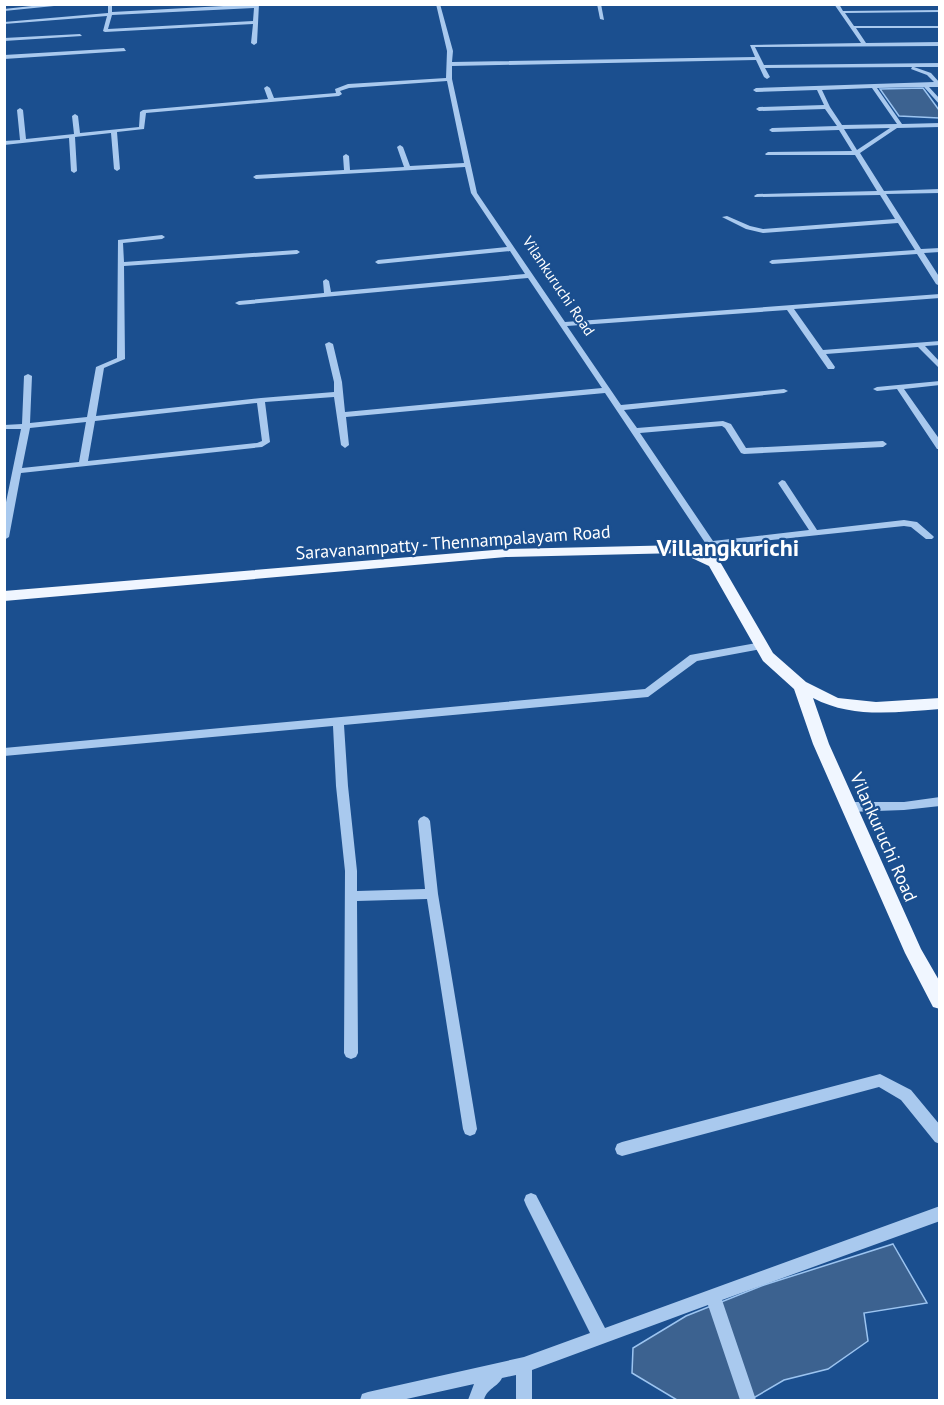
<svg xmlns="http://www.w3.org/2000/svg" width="944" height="1405" font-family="'PT Sans',sans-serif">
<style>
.water{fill:#3c6290;stroke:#9cc4f0;stroke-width:1.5}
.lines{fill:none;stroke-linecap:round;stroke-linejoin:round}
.minor{fill:#a9c9ee;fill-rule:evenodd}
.major{fill:#f0f6ff;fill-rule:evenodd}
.labels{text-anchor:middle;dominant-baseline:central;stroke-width:4.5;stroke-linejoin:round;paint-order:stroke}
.far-street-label{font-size:15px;fill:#fff;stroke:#1b4f8f}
.street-label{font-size:18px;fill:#fff;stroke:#1b4f8f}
.district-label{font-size:24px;font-weight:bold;fill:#fff;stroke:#1b4f8f}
</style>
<rect width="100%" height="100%" fill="#1b4f8f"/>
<g class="water">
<polygon points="923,88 939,110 939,118 899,116 880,89"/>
<polygon points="893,1244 927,1303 864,1313 868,1341 828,1369 784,1380 750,1400 677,1400 632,1373 633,1348 686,1316 764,1285"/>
</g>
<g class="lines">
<g class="minor">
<polygon points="50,4 74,4 4,11 4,9"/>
<path d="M 108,4 L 112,4 L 112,12 L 259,4 L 257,43 L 254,45 L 251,43 L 253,24 L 105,32 L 103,31 L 107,16 L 4,24 L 4,22 L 108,13 ZM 254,8 L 253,21 L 108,29 L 112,15 Z"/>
<path d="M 436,4 L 440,4 L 453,51 L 452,62 L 755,57 L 750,45 L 861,43 L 834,4 L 839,4 L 843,11 L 940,10 L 940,12 L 845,13 L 854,26 L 940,26 L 940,28 L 856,28 L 866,43 L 940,42 L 940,46 L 755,47 L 764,65 L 940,63 L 940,67 L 914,67 L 931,73 L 940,83 L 940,87 L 929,87 L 940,99 L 940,105 L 924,87 L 877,88 L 902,124 L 940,123 L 940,127 L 897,128 L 860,153 L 884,191 L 940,189 L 940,193 L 886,194 L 921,249 L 940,248 L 940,252 L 924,253 L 940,278 L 940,286 L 936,284 L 917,254 L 772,264 L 769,262 L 772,260 L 915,250 L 898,223 L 763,233 L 746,229 L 722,217 L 727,216 L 750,226 L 763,229 L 895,219 L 880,195 L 755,197 L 754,196 L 757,194 L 877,191 L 855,155 L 766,155 L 765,154 L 768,152 L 852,151 L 839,130 L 772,132 L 769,130 L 772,128 L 837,126 L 825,109 L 759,111 L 756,109 L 759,107 L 824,105 L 817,90 L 756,92 L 753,90 L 756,88 L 934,82 L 927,75 L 911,69 L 912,67 L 765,68 L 770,77 L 767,79 L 764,77 L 756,60 L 452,66 L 452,79 L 477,193 L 565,322 L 940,294 L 940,298 L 794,309 L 823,350 L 940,341 L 940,345 L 925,346 L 940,362 L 940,369 L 918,347 L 826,354 L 835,367 L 834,369 L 828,369 L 787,310 L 567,326 L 621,405 L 784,389 L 788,391 L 784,393 L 624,410 L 637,428 L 723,421 L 731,424 L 746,448 L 883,441 L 887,444 L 883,447 L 744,454 L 741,453 L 725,428 L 722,426 L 640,433 L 713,541 L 809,530 L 778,483 L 782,480 L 785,481 L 817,530 L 904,520 L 917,522 L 932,535 L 934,537 L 932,539 L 926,539 L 911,527 L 904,526 L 716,546 L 719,563 L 714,566 L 711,565 L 706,544 L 605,393 L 346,417 L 349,445 L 345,448 L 341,445 L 334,397 L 265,402 L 270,442 L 262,447 L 21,473 L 9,537 L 4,540 L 4,512 L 21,429 L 4,429 L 4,425 L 22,424 L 24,376 L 28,374 L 32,376 L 30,423 L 87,417 L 96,367 L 117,358 L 118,240 L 162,235 L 165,237 L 162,239 L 123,243 L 124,262 L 297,250 L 300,252 L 297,254 L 124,266 L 125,359 L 104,368 L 96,416 L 261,398 L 334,392 L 334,382 L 325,344 L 329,342 L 333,344 L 342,382 L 345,412 L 602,388 L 528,278 L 239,305 L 235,303 L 239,301 L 324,293 L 323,281 L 326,279 L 329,281 L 331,292 L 525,274 L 510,251 L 378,264 L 375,262 L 378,260 L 507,247 L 471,193 L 465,167 L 256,179 L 253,177 L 256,175 L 344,170 L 343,156 L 346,154 L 349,156 L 350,170 L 404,167 L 397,147 L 400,145 L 403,147 L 410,166 L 464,163 L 447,81 L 349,88 L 340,91 L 342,94 L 339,96 L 146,113 L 144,129 L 117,132 L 120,169 L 117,171 L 114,169 L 111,133 L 75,137 L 77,171 L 74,173 L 71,171 L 69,138 L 4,145 L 4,141 L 20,140 L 17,110 L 20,108 L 23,110 L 26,139 L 74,134 L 72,116 L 75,114 L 78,116 L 80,133 L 139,127 L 140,112 L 143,110 L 268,99 L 264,88 L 267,86 L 270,88 L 274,98 L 336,93 L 335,89 L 348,84 L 446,78 L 447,51 ZM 872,88 L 897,124 L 842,125 L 830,107 L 822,90 ZM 890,128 L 857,150 L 844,129 ZM 257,403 L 262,441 L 257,443 L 88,461 L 95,421 ZM 86,422 L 79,462 L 22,468 L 30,428 Z"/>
<polygon points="597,4 601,4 604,20 600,19"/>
<polygon points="80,34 82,36 4,41 4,38"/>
<polygon points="124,48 126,51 4,59 4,55"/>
<polygon points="940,381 940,385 904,389 940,440 940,449 937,449 897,389 877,391 873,389 877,387"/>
<polygon points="762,642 766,644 767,646 766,648 697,661 648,697 344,725 348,786 357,871 357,891 425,889 418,821 420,818 424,816 428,818 430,821 438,894 477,1129 475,1134 470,1136 465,1134 463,1129 427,899 357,901 358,1053 356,1057 351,1059 346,1057 344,1053 345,871 336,786 333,726 4,756 4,748 645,689 690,655"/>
<polygon points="940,797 940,806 904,810 849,812 845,810 843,807 845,804 849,802 904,802"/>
<polygon points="880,1074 911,1090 940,1125 940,1144 935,1142 901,1100 879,1087 622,1156 617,1154 615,1149 617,1144 622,1142"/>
<path d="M 531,1193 L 536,1195 L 605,1328 L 940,1206 L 940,1221 L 722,1300 L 756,1400 L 740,1400 L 708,1305 L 532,1370 L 532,1400 L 516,1400 L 516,1375 L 502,1378 C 498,1387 487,1388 484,1400 L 468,1400 L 474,1384 L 402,1400 L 360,1400 L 362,1394 L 368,1392 L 524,1357 L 590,1333 L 526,1205 L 524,1200 L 526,1195 Z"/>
</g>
<path class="major" d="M 683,545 L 719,560 L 773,653 L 806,682 L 838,698 L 876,702 L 940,698 L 940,709 C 896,712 853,719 813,698 L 829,744 L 921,949 L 940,982 L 940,1009 L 933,1007 L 905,953 L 813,744 L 794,689 L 763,661 L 709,566 L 681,553 L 506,557 L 4,601 L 4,591 L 506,549 Z"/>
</g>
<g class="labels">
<g class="far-street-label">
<text transform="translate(559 286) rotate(56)">Vilankuruchi Road</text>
</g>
<g class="street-label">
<text transform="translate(453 542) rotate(-4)">Saravanampatty - Thennampalayam Road</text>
<text transform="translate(884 837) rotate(66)">Vilankuruchi Road</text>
</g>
<g class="district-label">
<text x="728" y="547">Villangkurichi</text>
</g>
</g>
<rect width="944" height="1405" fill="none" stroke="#ffffff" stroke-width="12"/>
</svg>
